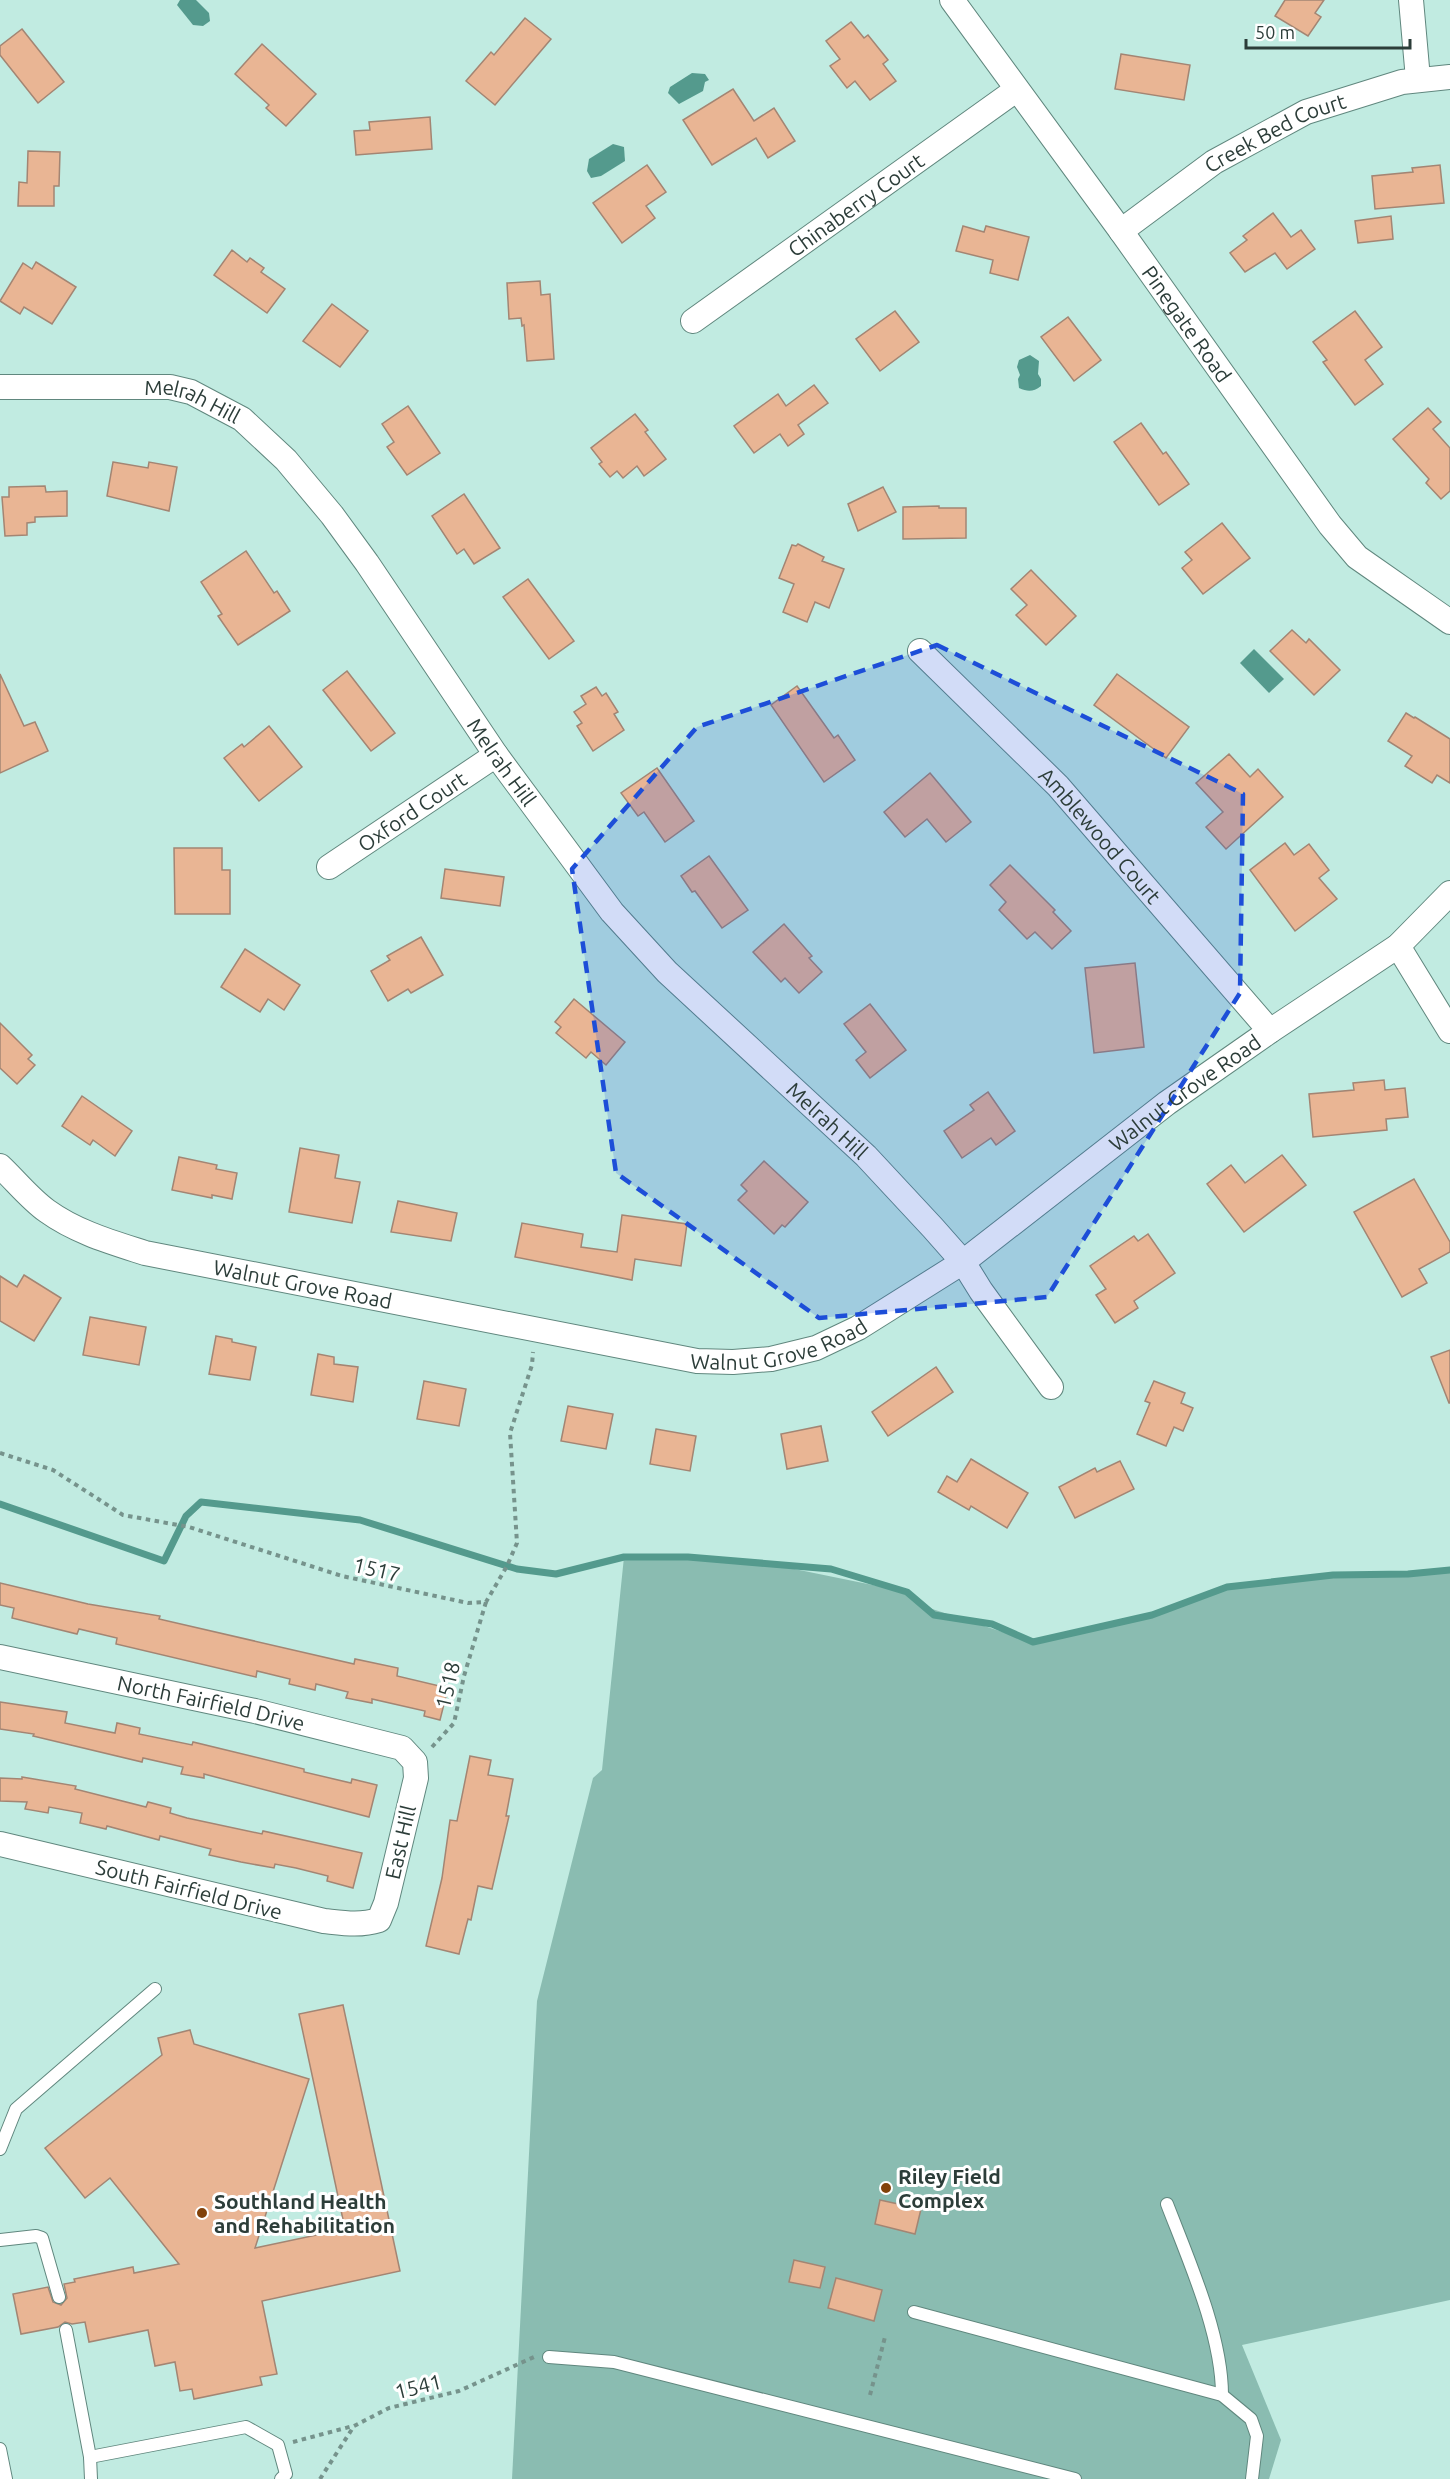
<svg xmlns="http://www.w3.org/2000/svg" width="1450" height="2479" font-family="Ubuntu,sans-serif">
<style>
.green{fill:#8abcb1}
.water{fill:#549a8d}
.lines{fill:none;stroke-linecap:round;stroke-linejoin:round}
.stream{stroke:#549a8d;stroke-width:7}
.building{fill:#e9b594;stroke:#a38573;stroke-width:1.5}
.lane-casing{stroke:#60877e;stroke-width:14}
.street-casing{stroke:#60877e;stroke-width:26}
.path{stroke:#76938c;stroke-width:4;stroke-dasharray:4.5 4.5;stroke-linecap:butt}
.lane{stroke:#fff;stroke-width:12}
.street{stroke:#fff;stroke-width:24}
.marked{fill:#1d4ed8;fill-opacity:0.2;stroke:#1d4ed8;stroke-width:4.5;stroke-dasharray:12 8;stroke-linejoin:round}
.poi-dot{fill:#82420a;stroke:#fff;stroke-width:2}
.labels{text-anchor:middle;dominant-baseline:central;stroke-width:6;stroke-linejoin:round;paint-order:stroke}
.street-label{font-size:21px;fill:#2c3d39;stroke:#fff}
.poi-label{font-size:21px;font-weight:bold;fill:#2c3d39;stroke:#fff;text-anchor:start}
</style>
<rect width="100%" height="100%" fill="#c1ebe1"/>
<polygon class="green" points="624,1557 765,1563 907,1592 923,1606 1033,1642 1100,1629 1152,1615 1227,1587 1333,1575 1408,1574 1450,1570 1450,2300 1242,2345 1281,2440 1269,2479 512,2479 537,2001 593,1778 602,1770"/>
<g class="water">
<polygon points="180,0 196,0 209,13 210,21 203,26 193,25 177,5"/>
<polygon points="692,73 705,74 709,80 705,82 703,91 679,104 668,93 670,87"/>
<polygon points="613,144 624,147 625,161 601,176 591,178 587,171 589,159"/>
<path d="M 1030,355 L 1039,361 L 1038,374 L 1041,379 L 1041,386 C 1033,392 1028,392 1019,388 L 1018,379 L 1020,375 L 1017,367 L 1019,360 Z"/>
<polygon points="1254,649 1284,679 1269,693 1240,663"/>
</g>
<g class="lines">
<polyline class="stream" points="0,1504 164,1561 186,1516 201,1502 360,1520 517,1569 556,1574 624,1557 688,1557 831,1569 907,1592 934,1615 992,1624 1033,1642 1152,1615 1227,1587 1333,1575 1408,1574 1450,1570"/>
</g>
<g class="building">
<polygon points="1285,0 1324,0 1315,13 1321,17 1308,36 1275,16"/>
<polygon points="525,18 551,39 495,105 466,81 491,52 494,55"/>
<polygon points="851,22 864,38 868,35 888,60 883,64 896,81 870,100 855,81 847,88 830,66 840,59 826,41"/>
<polygon points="22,29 64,82 38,103 0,55 0,46"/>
<polygon points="262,44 316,94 286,126 266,108 269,105 235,74"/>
<polygon points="1121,54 1190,65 1184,100 1115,89"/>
<polygon points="733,89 754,121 774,108 795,141 768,158 756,138 712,165 683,120"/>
<polygon points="430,117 432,149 356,155 354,131 370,130 369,122"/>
<polygon points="28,151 60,152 59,186 54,186 54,206 18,206 19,182 27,183"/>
<polygon points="647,165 666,192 646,206 655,218 622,243 593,203"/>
<polygon points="1440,165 1444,203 1375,209 1372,176 1413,172 1412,168"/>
<polygon points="1273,213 1291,237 1301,230 1315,249 1287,269 1275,253 1245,272 1230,253 1247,240 1243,236"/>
<polygon points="1391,216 1393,239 1358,243 1355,221"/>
<polygon points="963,226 984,232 986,226 1029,237 1018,280 990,273 993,260 956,251"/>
<polygon points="232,250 247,262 250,258 264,268 261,272 285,289 267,313 214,275"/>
<polygon points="36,262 76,287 52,324 24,307 20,314 0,301 23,263 32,269"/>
<polygon points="540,281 541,295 550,294 554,359 527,361 524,325 522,326 521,318 509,319 507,283"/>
<polygon points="332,304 368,331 340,367 303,341"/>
<polygon points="895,311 919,342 880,371 856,339"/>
<polygon points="1355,311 1382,347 1365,360 1383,384 1355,405 1323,362 1327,360 1313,342"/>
<polygon points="1068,317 1101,360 1074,381 1041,337"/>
<polygon points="814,385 828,403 798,425 804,434 788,446 780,434 754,453 734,426 778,394 786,406"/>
<polygon points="408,406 440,453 407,475 387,447 394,442 382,424"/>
<polygon points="1428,408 1441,422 1433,429 1450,448 1450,491 1441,499 1426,483 1429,479 1393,439"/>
<polygon points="635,414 648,430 645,432 666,459 644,476 637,466 623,478 617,471 610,477 599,464 602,462 591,448"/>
<polygon points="1141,423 1163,454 1166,452 1189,484 1159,505 1114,442"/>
<polygon points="113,462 148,468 149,462 177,467 169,511 107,496"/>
<polygon points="45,486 46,492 67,491 67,516 35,517 35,522 27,523 27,535 5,536 2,497 9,497 9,487"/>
<polygon points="883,487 896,512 858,531 848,504"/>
<polygon points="464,494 500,548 474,564 464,549 457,554 432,516"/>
<polygon points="939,506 939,508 966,508 966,538 903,539 903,507"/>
<polygon points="1222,523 1250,558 1203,594 1182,568 1192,560 1185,552"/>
<polygon points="798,544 824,557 822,561 844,569 829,608 815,602 807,622 783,612 794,584 779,578 792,545 796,546"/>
<polygon points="246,551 274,593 277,591 290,611 238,645 218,616 222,614 201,582"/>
<polygon points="1031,570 1076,616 1046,645 1016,615 1027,605 1011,589"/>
<polygon points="528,579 574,641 549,659 503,597"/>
<polygon points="1292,630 1306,643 1309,639 1340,670 1314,695 1270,651"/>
<polygon points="347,671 395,733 371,751 323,690"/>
<polygon points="0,674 24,726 35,722 48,751 0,773"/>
<polygon points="1117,674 1189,727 1166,758 1094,705"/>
<polygon points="797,686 834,738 838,735 855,760 824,782 771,705"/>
<polygon points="596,687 602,696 606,693 618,712 614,714 624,730 593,751 577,726 582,723 574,712 586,704 581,696"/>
<polygon points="1406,713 1414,718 1415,717 1450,739 1450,783 1437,775 1432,783 1405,766 1412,756 1388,741"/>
<polygon points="269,726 302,767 259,801 224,758 242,744 244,747"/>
<polygon points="1229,754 1250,777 1258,769 1283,797 1226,849 1206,827 1223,812 1196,783"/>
<polygon points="657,768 694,821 665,842 644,812 638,816 621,793"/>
<polygon points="930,773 971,822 946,842 927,819 905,837 884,812"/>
<polygon points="1285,843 1294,855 1309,844 1329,870 1319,878 1337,899 1295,931 1250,870"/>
<polygon points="174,848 222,848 222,870 230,870 230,914 175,914"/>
<polygon points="709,856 748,910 722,928 695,891 692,892 681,876"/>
<polygon points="1010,865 1055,910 1053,912 1071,931 1052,949 1035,932 1027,939 999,910 1006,902 990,885"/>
<polygon points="445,869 504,877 500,906 441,898"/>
<polygon points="784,924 812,956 809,958 822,972 799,993 785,978 781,982 753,952"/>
<polygon points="421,937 443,975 411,993 408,989 388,1001 371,971 390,960 387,956"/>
<polygon points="245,949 300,985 284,1010 268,999 260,1012 221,987"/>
<polygon points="1135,963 1144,1047 1094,1053 1085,968"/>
<polygon points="574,999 625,1042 606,1065 591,1052 586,1058 556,1033 561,1027 555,1022"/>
<polygon points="870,1004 906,1050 870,1078 856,1060 866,1052 844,1024"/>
<polygon points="0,1023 32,1055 28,1059 35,1065 17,1084 0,1068"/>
<polygon points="1384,1080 1385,1090 1405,1088 1408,1117 1386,1119 1387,1130 1313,1137 1309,1094 1354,1090 1353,1083"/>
<polygon points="988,1092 1015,1131 996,1145 991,1138 962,1158 944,1131 974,1110 970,1105"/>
<polygon points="82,1096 132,1131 115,1156 93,1140 90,1145 62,1126"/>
<polygon points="300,1148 339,1155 335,1178 360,1182 352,1223 289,1212"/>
<polygon points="1282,1155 1306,1185 1244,1232 1207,1184 1231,1165 1245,1183"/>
<polygon points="179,1157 217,1165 216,1169 237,1173 232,1199 212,1195 212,1198 172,1190"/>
<polygon points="764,1161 808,1202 785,1227 782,1225 774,1234 738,1200 747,1191 741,1185"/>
<polygon points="1414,1179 1450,1242 1450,1252 1419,1269 1427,1283 1402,1297 1354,1212"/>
<polygon points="398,1201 457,1213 451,1241 391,1232"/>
<polygon points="622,1215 687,1224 681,1266 635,1259 632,1280 515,1257 522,1223 583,1234 581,1247 617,1252"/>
<polygon points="1148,1234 1175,1273 1134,1301 1138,1308 1115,1323 1096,1295 1106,1289 1090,1266 1134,1236 1138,1241"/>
<polygon points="24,1275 61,1298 34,1341 0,1321 0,1276 17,1287"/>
<polygon points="90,1317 146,1327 139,1365 83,1355"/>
<polygon points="216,1336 232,1339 232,1342 256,1347 250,1380 209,1374"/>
<polygon points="1450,1350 1450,1403 1449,1403 1431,1357"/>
<polygon points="318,1354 334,1357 334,1364 358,1367 353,1402 311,1395"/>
<polygon points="936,1367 953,1392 888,1436 872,1412"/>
<polygon points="424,1381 466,1389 459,1426 417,1419"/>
<polygon points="1154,1381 1185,1393 1181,1403 1193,1408 1183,1431 1174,1427 1166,1446 1137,1434 1150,1403 1145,1401"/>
<polygon points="568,1406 613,1414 606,1449 561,1441"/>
<polygon points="821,1426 828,1461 787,1469 781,1434"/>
<polygon points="656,1429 696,1436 690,1471 650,1464"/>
<polygon points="971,1459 1028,1493 1007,1528 971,1506 969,1510 938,1492 947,1476 957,1482"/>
<polygon points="1120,1461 1134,1489 1075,1518 1059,1487 1095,1468 1097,1472"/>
<polygon points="0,1583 88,1604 160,1616 159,1619 354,1664 355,1659 398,1668 397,1676 448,1688 440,1720 424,1716 425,1711 372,1699 372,1703 346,1698 348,1692 316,1684 315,1690 289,1684 290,1679 257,1671 256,1677 116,1644 117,1638 79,1629 77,1634 12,1618 14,1608 0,1605"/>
<polygon points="0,1702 67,1712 65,1723 115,1733 117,1723 140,1728 139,1734 192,1745 193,1742 304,1769 304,1772 351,1783 352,1779 377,1785 369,1817 204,1774 204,1778 181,1774 183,1767 143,1758 142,1762 33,1736 34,1734 0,1729"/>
<polygon points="470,1756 491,1760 488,1775 513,1779 506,1816 509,1816 492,1889 478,1886 471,1920 468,1919 459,1954 426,1946 442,1878 450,1820 457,1821"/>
<polygon points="22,1777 76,1786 75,1789 146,1807 148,1802 171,1808 170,1813 187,1818 262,1834 263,1831 362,1853 353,1888 327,1881 328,1876 296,1868 275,1864 274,1868 241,1862 209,1855 211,1849 160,1836 159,1840 107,1826 106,1829 80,1823 82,1813 49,1807 48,1813 25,1809 27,1802 0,1801 0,1778 22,1779"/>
<polygon points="343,2005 400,2271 262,2301 277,2374 260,2377 262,2385 194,2399 192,2389 180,2391 175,2362 155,2366 148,2330 89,2342 85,2322 72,2324 65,2322 58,2327 21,2334 13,2294 48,2287 53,2302 61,2305 67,2298 64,2284 75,2282 74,2279 133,2267 134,2273 179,2264 110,2178 85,2198 45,2148 162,2055 158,2038 190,2030 194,2044 309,2079 255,2248 345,2229 299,2014"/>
<polygon points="880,2200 921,2209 915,2234 875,2224"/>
<polygon points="794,2260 825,2267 820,2288 789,2282"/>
<polygon points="836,2278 882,2290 874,2321 828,2308"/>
</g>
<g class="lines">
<g class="lane-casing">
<g id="lane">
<polyline points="0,2149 16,2109 155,1989"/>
<path d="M 1167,2204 C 1189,2261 1222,2335 1222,2395"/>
<polyline points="0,2240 36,2236 42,2238 59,2297"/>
<polyline points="914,2312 1222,2395 1251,2419 1257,2436 1252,2479"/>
<polyline points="66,2330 90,2457 91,2479"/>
<polyline points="549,2357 614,2362 1075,2479"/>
<polyline points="0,2449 6,2479"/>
<polyline points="90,2457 246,2427 278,2445 286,2474 281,2479"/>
</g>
</g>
<g class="street-casing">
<g id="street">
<path id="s1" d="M 952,0 L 1121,231 L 1330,525 L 1357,557 L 1450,622"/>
<polyline points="1411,0 1418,79"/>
<path id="s2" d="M 1121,231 L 1214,162 L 1306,112 L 1402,82 L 1450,77"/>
<path id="s3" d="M 693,321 L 1016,90"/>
<path id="s4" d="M 0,387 L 170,387 L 191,392 L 242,419 L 286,460 L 332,515 L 367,563 L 496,755 L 612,912 L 667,972 L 866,1156 L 933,1228 L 963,1262 L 981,1291 L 1051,1387"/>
<path id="s5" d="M 920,651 L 1058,786 L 1270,1031"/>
<path id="s6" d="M 329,867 L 496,755"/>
<polyline points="1398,946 1450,1031"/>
<path id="s7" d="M 0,1166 C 15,1180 30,1199 47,1211 C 76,1232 111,1242 145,1253 L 697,1361 L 733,1362 L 771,1359 L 816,1348 L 858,1328 L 963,1262 L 1167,1103 L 1270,1031 L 1398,946 L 1450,893"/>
<path id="s8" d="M 0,1657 L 255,1711 L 402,1748 L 415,1762 L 416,1778 L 386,1903 L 379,1920 C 360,1926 343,1923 324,1921 L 0,1844"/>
</g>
</g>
<g class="path">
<polyline points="0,1453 53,1470 123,1515 189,1527 342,1576 468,1603 486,1602 507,1566 517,1543 510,1433 532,1365 533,1352"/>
<polyline points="432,1747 454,1723 464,1676 486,1602"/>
<polyline points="870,2395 885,2337"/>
<polyline points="293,2442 353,2426"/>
<polyline points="320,2479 354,2426 389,2408 459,2391 534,2357"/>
</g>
<use href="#lane" class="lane"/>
<use href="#street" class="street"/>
</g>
<path class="marked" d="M 937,645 L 1243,794 L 1240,993 L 1047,1297 L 819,1318 L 616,1173 L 572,869 L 697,727 Z"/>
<g class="poi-dot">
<circle cx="886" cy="2188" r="6"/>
<circle cx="202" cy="2213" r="6"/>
</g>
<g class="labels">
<g class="street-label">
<text stroke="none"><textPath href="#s2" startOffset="184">Creek Bed Court</textPath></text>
<text stroke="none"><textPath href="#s3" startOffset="200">Chinaberry Court</textPath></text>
<text stroke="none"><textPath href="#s1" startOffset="400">Pinegate Road</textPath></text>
<text stroke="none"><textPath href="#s4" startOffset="195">Melrah Hill</textPath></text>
<text stroke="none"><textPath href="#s4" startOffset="681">Melrah Hill</textPath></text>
<text stroke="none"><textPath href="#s6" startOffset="100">Oxford Court</textPath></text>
<text stroke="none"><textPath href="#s5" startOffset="258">Amblewood Court</textPath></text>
<text stroke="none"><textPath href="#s7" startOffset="1305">Walnut Grove Road</textPath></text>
<text stroke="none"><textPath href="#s4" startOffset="1167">Melrah Hill</textPath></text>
<text stroke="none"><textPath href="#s7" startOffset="333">Walnut Grove Road</textPath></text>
<text stroke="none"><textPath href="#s7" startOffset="819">Walnut Grove Road</textPath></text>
<text transform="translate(377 1569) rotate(13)">1517</text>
<text transform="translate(447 1685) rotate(-77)">1518</text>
<text stroke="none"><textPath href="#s8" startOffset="216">North Fairfield Drive</textPath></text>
<text transform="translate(400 1842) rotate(-77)">East Hill</text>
<text transform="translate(189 1889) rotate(14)">South Fairfield Drive</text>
<text transform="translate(418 2386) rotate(-14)">1541</text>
</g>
<g class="poi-label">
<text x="898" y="2176">Riley Field<tspan x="898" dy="24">Complex</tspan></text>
<text x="214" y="2201">Southland Health<tspan x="214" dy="24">and Rehabilitation</tspan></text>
</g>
</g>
<path d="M1246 39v9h164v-9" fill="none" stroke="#2c3d39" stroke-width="3"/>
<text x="1255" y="39" font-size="18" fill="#2c3d39" stroke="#ffffff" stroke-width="4.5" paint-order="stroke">50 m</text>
</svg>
